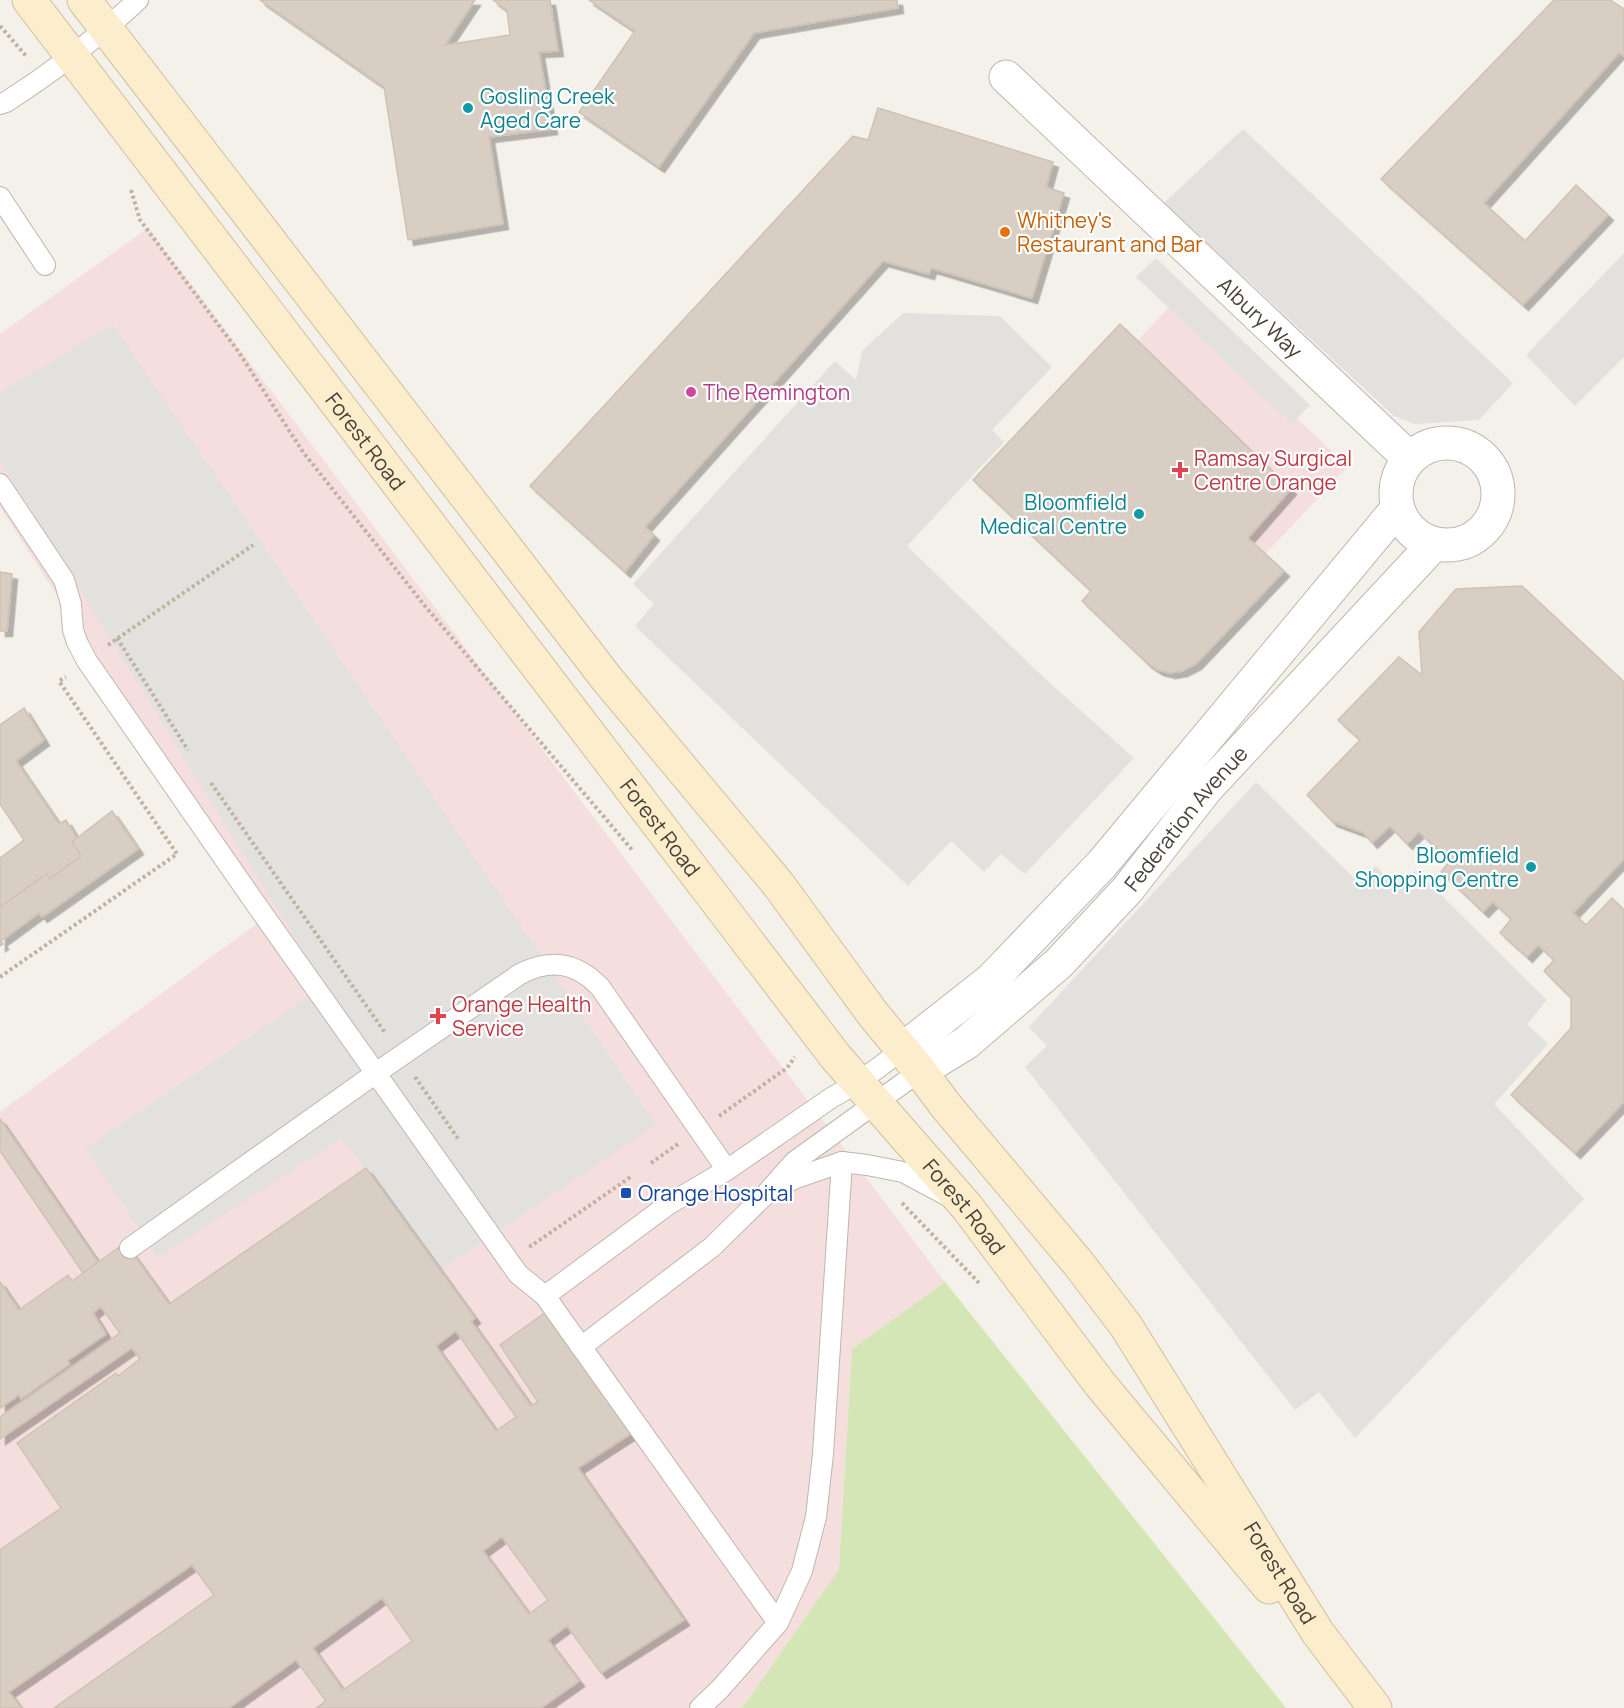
<svg xmlns="http://www.w3.org/2000/svg" width="1624" height="1708" font-family="Manrope,sans-serif">
<style>
.medical{fill:#f4dfde}
.green{fill:#d4e6b5}
.parking{fill:#e3e1de}
.building{fill:#d8cec3;stroke:#d0c2b3;stroke-width:1.5;fill-rule:evenodd;filter:url(#shadow)}
.lines{fill:none;stroke-linecap:round;stroke-linejoin:round}
.service-casing{stroke:#bfb7ad;stroke-width:22}
.minor-casing{stroke:#bfb7ad;stroke-width:35}
.secondary-casing{stroke:#d1bf9c;stroke-width:35}
.path{stroke:#c0b29f;stroke-width:4;stroke-dasharray:3 3;stroke-linecap:butt}
.service{stroke:#fff;stroke-width:20}
.minor{stroke:#fff;stroke-width:33}
.secondary{stroke:#fcedcc;stroke-width:33}
.culture-dot{fill:#0f9aa8;stroke:#fff;stroke-width:2}
.food-dot{fill:#e8710a;stroke:#fff;stroke-width:2}
.hotel-dot{fill:#d1479c;stroke:#fff;stroke-width:2}
.health-dot{fill:#e0444e;stroke:#fff;stroke-width:2}
.transit-dot{fill:#1a4fb4;stroke:#fff;stroke-width:2}
.labels{text-anchor:middle;dominant-baseline:central;stroke-width:4.5;stroke-linejoin:round;paint-order:stroke}
.culture-label{font-size:21px;fill:#0d838f;stroke:#fff;text-anchor:end}
.food-label{font-size:21px;fill:#c56008;stroke:#fff;text-anchor:start}
.street-label{font-size:21px;fill:#484138;stroke:#fff}
.hotel-label{font-size:21px;fill:#b23c85;stroke:#fff;text-anchor:start}
.health-label{font-size:21px;fill:#be3a42;stroke:#fff;text-anchor:start}
.transit-label{font-size:21px;fill:#164399;stroke:#fff;text-anchor:start}
</style>
<defs>
<filter id="shadow"><feDropShadow dx="5.5" dy="5.5" stdDeviation="0" flood-color="#0004"/></filter>
</defs>
<rect width="100%" height="100%" fill="#f4f0ea"/>
<g class="medical">
<polygon points="148,228 945,1282 852,1349 839,1569 746,1703 740,1708 0,1708 0,1112 263,919 253,900 0,507 0,334"/>
<polygon points="1175,301 1348,467 1184,639 1011,474"/>
</g>
<polygon class="green" points="945,1282 1286,1708 740,1708 746,1703 839,1569 852,1349"/>
<g class="parking">
<polygon points="1243,129 1513,383 1479,420 1415,424 1394,416 1164,203"/>
<polygon points="1624,253 1624,357 1575,406 1526,355"/>
<polygon points="1156,258 1310,405 1292,424 1136,277"/>
<polygon points="903,313 1000,316 1052,367 992,430 1004,442 907,546 1040,674 1134,758 1025,874 1001,854 984,872 951,841 908,886 635,626 654,604 633,584 835,361 856,380 862,351"/>
<polygon points="113,324 656,1125 437,1272 342,1138 158,1258 86,1148 325,986 0,460 0,393"/>
<polygon points="1256,782 1359,883 1376,866 1398,888 1416,870 1547,1000 1527,1024 1548,1044 1494,1104 1584,1199 1355,1438 1319,1392 1295,1410 1025,1067 1047,1046 1029,1027"/>
</g>
<g class="building">
<polygon points="260,0 475,0 445,45 510,35 507,10 493,0 550,0 558,51 539,52 552,129 489,137 503,224 408,240 384,87"/>
<polygon points="589,0 897,0 898,8 754,33 659,167 579,112 635,31"/>
<polygon points="1554,0 1610,0 1624,9 1624,56 1619,53 1484,203 1525,241 1576,185 1608,215 1523,305 1381,179"/>
<polygon points="878,108 1053,162 1046,187 1064,193 1032,298 931,268 929,274 883,261 645,527 654,535 625,572 530,486 853,136 868,140"/>
<polygon points="1120,324 1291,489 1248,538 1284,571 1196,664 1182,671 1170,673 1158,670 1147,663 1082,601 1091,591 973,480"/>
<polygon points="0,572 12,574 7,631 0,631"/>
<polygon points="1522,586 1624,682 1624,859 1573,913 1586,925 1612,898 1624,910 1624,1102 1575,1153 1511,1095 1571,1028 1571,998 1544,971 1554,960 1538,945 1527,957 1500,933 1511,919 1493,902 1483,912 1441,872 1450,861 1419,832 1407,844 1390,826 1372,843 1364,833 1332,821 1307,795 1360,740 1338,720 1399,657 1422,675 1419,632 1456,589"/>
<polygon points="24,708 44,740 16,761 59,824 66,820 77,838 72,842 81,856 50,879 47,874 0,907 0,858 24,840 0,804 0,725"/>
<polygon points="112,811 138,849 42,917 39,913 1,941 3,944 0,946 0,907 47,874 50,879 81,856 72,842"/>
<polygon points="0,1119 98,1262 83,1273 0,1151"/>
<path d="M 366,1168 L 475,1318 L 471,1321 L 531,1406 L 538,1402 L 500,1345 L 546,1312 L 635,1431 L 578,1468 L 684,1620 L 601,1673 L 567,1626 L 548,1640 L 579,1681 L 541,1708 L 316,1708 L 326,1701 L 296,1660 L 229,1708 L 54,1708 L 214,1595 L 192,1565 L 9,1692 L 21,1708 L 0,1708 L 0,1550 L 61,1508 L 17,1443 L 116,1373 L 118,1376 L 140,1359 L 132,1348 L 0,1439 L 0,1417 L 120,1333 L 101,1307 L 93,1313 L 106,1334 L 67,1361 L 70,1364 L 21,1399 L 19,1395 L 0,1408 L 0,1282 L 19,1310 L 68,1275 L 72,1281 L 125,1243 L 169,1304 ZM 456,1331 L 516,1417 L 496,1431 L 436,1346 ZM 502,1537 L 548,1600 L 529,1614 L 483,1551 ZM 382,1598 L 412,1641 L 343,1690 L 313,1648 Z"/>
</g>
<g class="lines">
<g class="service-casing">
<g id="service">
<path d="M 0,104 L 6,102 C 53,72 97,38 138,0"/>
<polyline points="0,197 45,265"/>
<polyline points="0,484 64,580 71,604 73,630 77,642 87,661 253,900 518,1274 545,1296 778,1623 720,1689 700,1708"/>
<polyline points="775,1189 796,1178 842,1162 867,1165 903,1172 946,1195"/>
<path d="M 130,1248 L 376,1073 L 520,974 C 551,958 576,962 600,987 L 727,1170"/>
<polyline points="545,1296 669,1204 727,1170 831,1098 859,1082 902,1050"/>
<polyline points="581,1347 712,1247 765,1195 794,1162 920,1071"/>
<polyline points="778,1623 802,1571 816,1517 823,1454 842,1162"/>
</g>
</g>
<g class="minor-casing">
<g id="minor">
<path id="s1" d="M 1006,77 L 1409,458"/>
<circle cx="1447" cy="494" r="51"/>
<polyline points="902,1050 991,980 1102,864 1397,509"/>
<path id="s2" d="M 920,1071 L 966,1043 L 1059,963 L 1128,889 L 1206,789 L 1434,544"/>
</g>
</g>
<g class="secondary-casing">
<g id="secondary">
<path id="s3" d="M 29,0 L 835,1056 L 967,1207 L 1100,1384 L 1269,1587"/>
<path id="s4" d="M 84,0 L 607,679 L 778,884 L 873,1014 L 920,1071 L 946,1106 L 1078,1263 L 1126,1326 L 1318,1633 L 1375,1708"/>
</g>
</g>
<g class="path">
<polyline points="0,26 27,57"/>
<polyline points="131,190 140,220 238,351 303,452 425,606 633,851"/>
<polyline points="117,638 188,750"/>
<polyline points="108,645 253,545"/>
<polyline points="211,783 386,1034"/>
<polyline points="0,977 177,854 59,681 66,677"/>
<polyline points="415,1077 459,1140"/>
<polyline points="719,1116 787,1068 795,1057"/>
<polyline points="651,1163 678,1144"/>
<polyline points="902,1203 980,1284"/>
<polyline points="529,1245 531,1246 632,1176"/>
</g>
<use href="#service" class="service"/>
<use href="#minor" class="minor"/>
<use href="#secondary" class="secondary"/>
</g>
<g class="culture-dot">
<circle cx="468" cy="108" r="6"/>
<circle cx="1139" cy="514" r="6"/>
<circle cx="1531" cy="867" r="6"/>
</g>
<circle class="food-dot" cx="1005" cy="232" r="6"/>
<circle class="hotel-dot" cx="691" cy="392" r="6"/>
<g class="health-dot">
<path d="M1177 461h6v6h6v6h-6v6h-6v-6h-6v-6h6z"/>
<path d="M435 1007h6v6h6v6h-6v6h-6v-6h-6v-6h6z"/>
</g>
<rect class="transit-dot" x="620" y="1187" width="12" height="12" rx="3"/>
<g class="labels">
<g class="culture-label">
<text x="480" y="96" text-anchor="start">Gosling Creek<tspan x="480" dy="24">Aged Care</tspan></text>
<text x="1127" y="502">Bloomfield<tspan x="1127" dy="24">Medical Centre</tspan></text>
<text x="1519" y="855">Bloomfield<tspan x="1519" dy="24">Shopping Centre</tspan></text>
</g>
<g class="food-label">
<text x="1017" y="220">Whitney's<tspan x="1017" dy="24">Restaurant and Bar</tspan></text>
</g>
<g class="street-label">
<text stroke="none"><textPath href="#s1" startOffset="350">Albury Way</textPath></text>
<text stroke="none"><textPath href="#s3" startOffset="555">Forest Road</textPath></text>
<text stroke="none"><textPath href="#s2" startOffset="369">Federation Avenue</textPath></text>
<text stroke="none"><textPath href="#s3" startOffset="1041">Forest Road</textPath></text>
<text stroke="none"><textPath href="#s3" startOffset="1527">Forest Road</textPath></text>
<text stroke="none"><textPath href="#s4" startOffset="1978">Forest Road</textPath></text>
</g>
<g class="hotel-label">
<text x="703" y="392">The Remington</text>
</g>
<g class="health-label">
<text x="1194" y="458">Ramsay Surgical<tspan x="1194" dy="24">Centre Orange</tspan></text>
<text x="452" y="1004">Orange Health<tspan x="452" dy="24">Service</tspan></text>
</g>
<g class="transit-label">
<text x="638" y="1193">Orange Hospital</text>
</g>
</g>
</svg>
